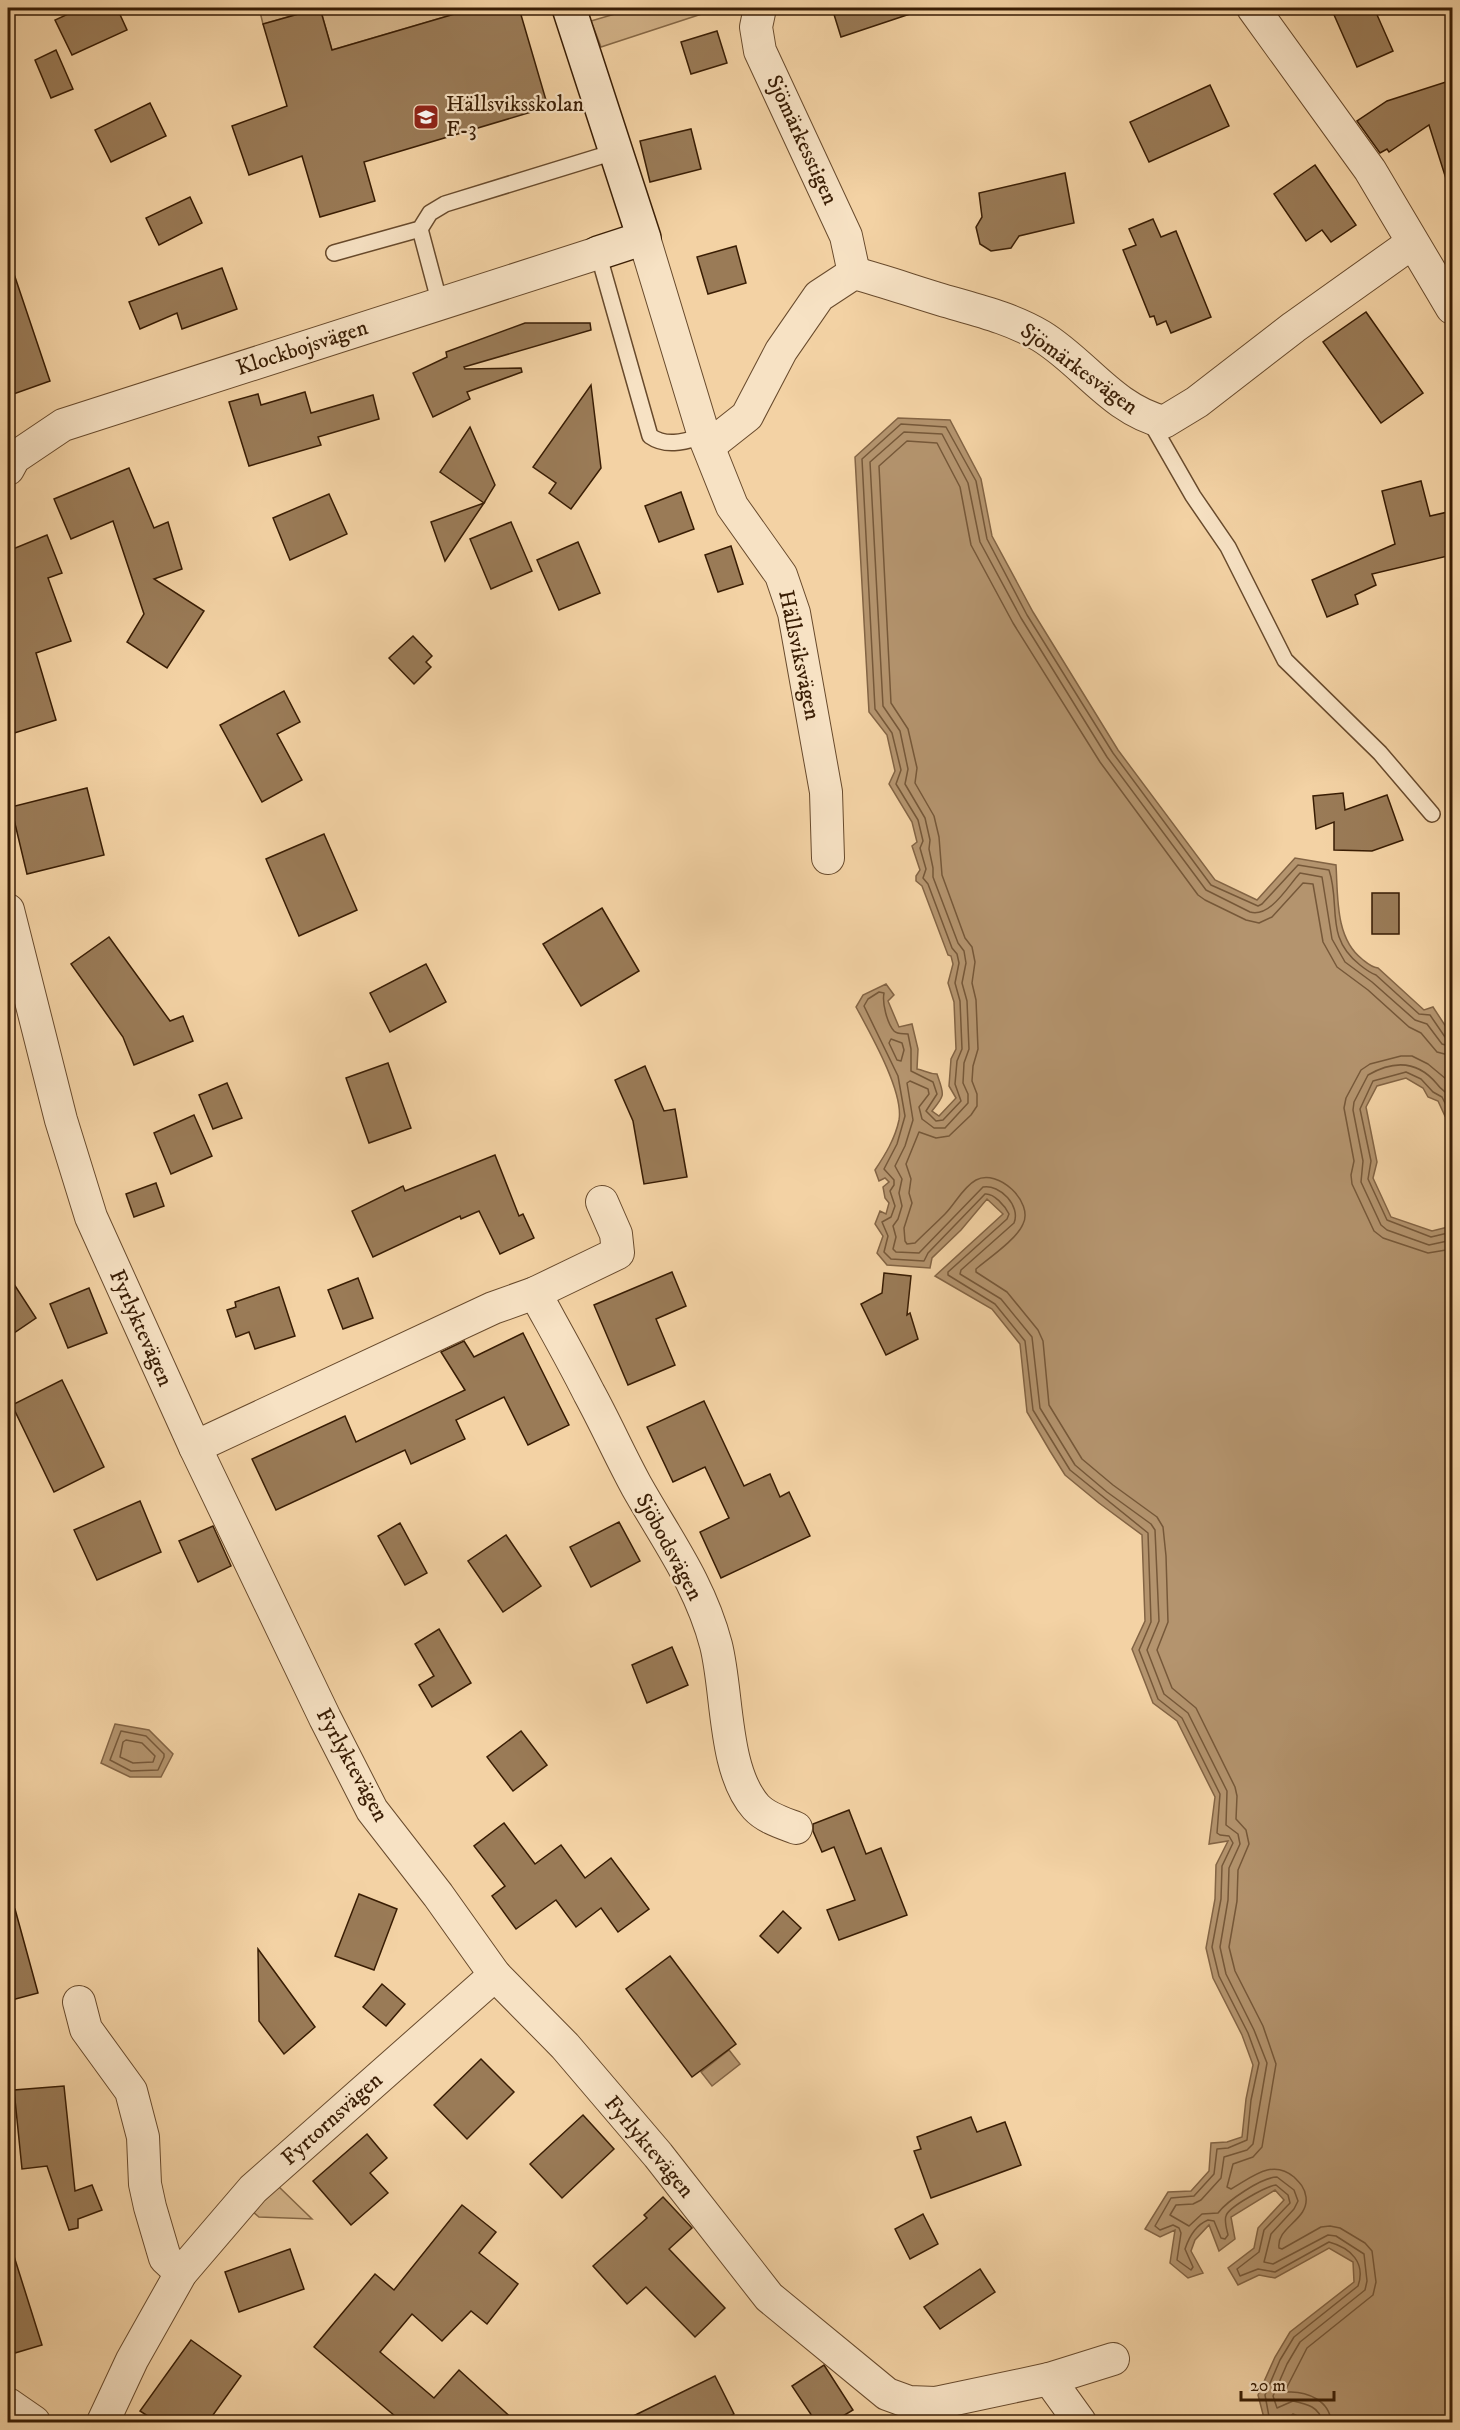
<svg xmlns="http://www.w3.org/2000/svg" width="1460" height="2430" font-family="'IM FELL DW Pica',serif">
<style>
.green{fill:#d3b389;stroke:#866846;stroke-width:1.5}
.water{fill:#b4946e;stroke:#836444;stroke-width:1.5}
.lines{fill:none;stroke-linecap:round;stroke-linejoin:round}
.shore{stroke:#765839;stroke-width:1.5}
.building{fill:#9a7b57;stroke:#391d04;stroke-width:1.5}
.lane-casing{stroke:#684a2c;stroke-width:18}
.street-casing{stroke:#684a2c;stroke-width:34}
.secondary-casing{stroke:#391d04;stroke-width:36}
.lane{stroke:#f7e2c4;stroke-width:15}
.street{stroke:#f7e2c4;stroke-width:32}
.secondary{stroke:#f7e2c4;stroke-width:33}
.labels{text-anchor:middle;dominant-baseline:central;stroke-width:4.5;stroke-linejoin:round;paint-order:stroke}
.poi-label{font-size:22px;fill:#391d04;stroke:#f7e2c4;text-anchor:start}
.street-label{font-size:22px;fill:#391d04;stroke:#f7e2c4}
</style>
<rect width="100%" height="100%" fill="#f3d2a4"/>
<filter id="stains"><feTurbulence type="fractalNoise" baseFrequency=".00333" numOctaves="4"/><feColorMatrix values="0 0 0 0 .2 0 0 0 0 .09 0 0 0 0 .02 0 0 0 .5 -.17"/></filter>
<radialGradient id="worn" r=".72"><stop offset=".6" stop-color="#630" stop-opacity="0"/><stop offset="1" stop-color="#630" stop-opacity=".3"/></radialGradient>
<g class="green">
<polygon points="259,8 319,8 263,24"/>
<polygon points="320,8 456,8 458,13 332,50"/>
<polygon points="635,8 720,8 601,47 591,21"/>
<polygon points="277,2185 312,2219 259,2217 253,2212"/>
</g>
<g class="water">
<path d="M 898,418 L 950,420 L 981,479 L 992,536 L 1033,612 L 1118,750 L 1215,880 L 1257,900 L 1295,858 L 1336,865 C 1338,896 1335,938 1362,959 C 1367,963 1371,967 1378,968 L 1424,1010 L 1433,1007 L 1452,1036 L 1452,1126 L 1445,1116 L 1438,1101 L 1428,1097 L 1423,1088 L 1406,1078 L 1377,1086 L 1366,1107 L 1377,1162 L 1373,1178 L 1391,1217 L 1432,1231 L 1452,1226 L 1452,2422 L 1311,2422 L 1293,2414 L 1284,2422 L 1265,2422 L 1258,2395 L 1275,2357 L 1290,2332 L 1354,2282 L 1353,2262 L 1329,2248 L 1275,2278 L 1259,2275 L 1238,2285 L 1228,2268 L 1254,2248 L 1258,2228 L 1284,2200 L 1275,2190 L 1231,2217 L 1235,2239 L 1219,2251 L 1209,2225 L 1195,2240 L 1191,2251 L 1203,2273 L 1188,2278 L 1170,2263 L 1175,2230 L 1160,2237 L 1145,2229 L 1168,2192 L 1191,2191 L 1209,2171 L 1211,2143 L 1227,2142 L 1242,2137 L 1246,2099 L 1253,2065 L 1242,2035 L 1213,1978 L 1206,1948 L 1215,1899 L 1216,1865 L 1228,1841 L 1209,1844 L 1215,1797 L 1177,1721 L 1153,1703 L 1132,1649 L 1145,1621 L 1142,1535 L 1099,1503 L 1065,1475 L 1050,1451 L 1027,1412 L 1020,1344 L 992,1309 L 935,1276 L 1003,1214 L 987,1199 L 961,1230 L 932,1258 L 930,1268 L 887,1265 L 877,1253 L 883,1236 L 875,1224 L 880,1211 L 886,1214 L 889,1203 L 885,1198 L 883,1187 L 889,1182 L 885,1178 L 879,1181 L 875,1170 C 885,1155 895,1139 899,1120 C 904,1092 870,1033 856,1007 L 863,995 L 886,984 L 894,995 L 888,1001 L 899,1027 L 912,1024 L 918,1049 L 917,1069 C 924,1070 928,1074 937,1074 C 944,1095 946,1094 932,1111 L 939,1116 L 956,1098 L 949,1086 L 951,1059 L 956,1049 L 954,1002 L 948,983 L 953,964 L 951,956 L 948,955 L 922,886 L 916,881 L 916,876 L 920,870 L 912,846 L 917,842 L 912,822 L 889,784 L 895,771 L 887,735 L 869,712 L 855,457 Z"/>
<polygon points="115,1724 149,1730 173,1754 161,1777 130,1777 101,1763"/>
<polygon points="729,2050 740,2064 712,2086 701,2072"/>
</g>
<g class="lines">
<g class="shore">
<polygon points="891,1039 902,1043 904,1050 901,1061 897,1060 889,1043"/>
<polyline points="1452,1084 1428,1064 1412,1056 1401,1056 1370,1064 1361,1070 1346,1098 1344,1108 1354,1161 1351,1175 1352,1184 1374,1231 1383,1238 1428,1253 1452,1249"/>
<path d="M 1452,1101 C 1448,1092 1442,1091 1437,1084 C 1418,1061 1394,1060 1368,1075 L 1354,1102 L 1353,1110 L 1363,1161 L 1361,1182 L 1381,1225 L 1387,1230 L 1429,1245 L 1452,1240"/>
<polyline points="1452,1117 1442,1097 1433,1092 1421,1079 1406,1072 1373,1081 1360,1109 1371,1161 1368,1179 1387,1220 1431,1237 1452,1232"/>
<polygon points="121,1731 146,1736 164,1754 164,1757 158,1770 131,1771 110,1760"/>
<polygon points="126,1740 142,1743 155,1756 153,1762 133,1763 120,1757 123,1742"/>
<path d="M 1270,2422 L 1265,2395 L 1280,2360 L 1294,2337 L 1358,2286 C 1366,2263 1351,2248 1329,2242 L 1275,2272 L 1258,2269 L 1240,2276 L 1237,2269 L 1259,2252 L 1264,2230 L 1290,2203 L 1288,2195 L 1276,2185 C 1267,2186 1228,2207 1226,2216 C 1224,2221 1227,2230 1228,2235 L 1225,2239 L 1221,2238 L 1214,2221 L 1208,2220 C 1196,2225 1189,2237 1185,2249 L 1193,2267 L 1191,2270 L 1177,2260 L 1181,2233 L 1179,2228 L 1173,2225 L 1160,2230 L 1155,2226 L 1171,2198 L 1194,2196 L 1214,2174 L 1217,2149 L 1228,2148 L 1247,2140 L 1251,2100 L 1259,2063 L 1248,2033 L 1219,1976 L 1212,1947 L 1221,1899 L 1222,1866 L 1233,1843 L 1229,1836 L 1220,1835 L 1217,1833 L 1220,1794 L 1182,1718 L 1158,1699 L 1139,1650 L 1151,1622 L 1148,1533 L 1070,1470 L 1033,1410 L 1025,1341 L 995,1304 L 948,1275 L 948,1272 L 1007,1219 L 1009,1214 C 1005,1206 994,1193 985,1194 L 928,1253 L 924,1261 L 891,1259 L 884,1252 L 888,1236 L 882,1222 L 891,1217 L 895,1206 L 890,1191 L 894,1185 L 894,1180 L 884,1169 L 897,1144 L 905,1116 L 898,1076 L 864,1006 L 868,999 L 879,992 L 884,993 C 882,1003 887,1023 894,1031 C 898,1035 904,1033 908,1034 L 911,1049 L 911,1071 L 933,1082 L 937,1094 L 926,1111 L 936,1121 L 943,1120 L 961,1101 L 955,1084 L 957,1061 L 962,1049 L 960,1001 L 955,983 L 959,963 L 957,954 L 952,948 L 928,884 L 923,878 L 926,869 L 920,848 L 923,841 L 918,820 L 896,784 L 901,770 L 892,733 L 875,709 L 862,459 L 901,424 L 946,427 L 976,481 L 987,539 L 1027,615 L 1113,753 L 1211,885 L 1258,906 L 1262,904 L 1298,865 L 1329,870 C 1341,905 1324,937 1360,965 C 1365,969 1370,973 1376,975 L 1419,1014 L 1430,1015 L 1445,1037 L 1452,1039"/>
<path d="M 1322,2422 C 1320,2407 1307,2404 1293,2401 L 1277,2408 L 1273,2396 L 1287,2364 L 1300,2342 L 1365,2290 L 1367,2281 L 1364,2254 L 1336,2236 L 1328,2235 L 1273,2264 L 1264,2262 L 1271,2234 L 1294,2209 L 1298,2201 L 1294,2190 L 1277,2177 C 1262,2177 1227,2201 1218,2213 L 1202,2214 L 1189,2226 L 1170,2215 L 1176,2205 L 1193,2204 L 1201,2200 L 1221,2178 L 1224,2157 L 1247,2150 L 1253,2144 L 1267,2063 L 1254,2030 L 1226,1974 L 1220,1947 L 1228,1900 L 1229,1868 L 1240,1844 L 1238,1834 L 1226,1825 L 1227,1791 L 1188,1713 L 1164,1694 L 1147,1650 L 1159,1621 L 1155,1530 L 1151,1524 L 1107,1492 L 1075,1465 L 1040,1408 L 1032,1337 L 1001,1299 L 960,1274 L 961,1270 L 1014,1223 C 1021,1206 1000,1184 983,1187 L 919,1253 L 896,1252 L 893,1249 L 896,1237 L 893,1226 L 898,1219 L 902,1206 L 899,1193 L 902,1179 L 895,1166 L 905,1146 L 913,1120 L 907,1083 L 910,1081 L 928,1089 L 929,1094 L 919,1107 L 922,1119 L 934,1128 L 945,1128 L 968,1103 L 968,1094 L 963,1083 L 964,1063 L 969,1049 L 967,1001 L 962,983 L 966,963 L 964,951 L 958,943 L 933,877 L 933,868 L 929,849 L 930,840 L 925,818 L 905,784 L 908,769 L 900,731 L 883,706 L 870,462 L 904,432 L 942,434 L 968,483 L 980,542 L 1021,618 L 1107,757 L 1206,890 L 1250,912 C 1270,918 1288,886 1300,873 L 1322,877 L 1332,939 L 1345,962 L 1372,982 L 1415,1020 L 1427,1024 L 1442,1044 L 1452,1047"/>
<path d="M 1331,2422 C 1330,2401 1307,2391 1288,2392 L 1286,2389 L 1307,2348 L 1373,2295 L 1376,2282 L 1372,2251 L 1365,2243 L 1340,2228 L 1330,2226 L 1321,2227 L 1282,2249 L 1279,2248 C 1276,2227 1309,2220 1306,2197 C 1305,2188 1300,2183 1294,2177 C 1272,2158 1251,2178 1231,2189 L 1227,2187 L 1233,2164 L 1253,2157 L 1262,2147 L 1276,2064 L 1263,2026 L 1235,1971 L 1229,1947 L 1237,1901 L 1238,1870 L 1249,1844 L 1246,1830 L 1236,1819 L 1237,1796 L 1235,1787 L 1196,1708 L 1172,1688 L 1157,1650 L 1168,1622 L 1166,1556 L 1163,1527 L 1157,1517 L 1113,1485 L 1082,1459 L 1049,1405 L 1043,1341 L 1038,1330 L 1007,1292 L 976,1272 L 976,1269 C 989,1258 1017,1239 1023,1224 C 1034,1202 998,1168 976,1180 C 963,1187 955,1204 945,1214 C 935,1224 925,1233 915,1243 L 907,1244 L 905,1241 L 904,1228 L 912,1203 L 909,1193 L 911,1179 L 906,1164 L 919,1132 L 936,1138 L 949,1136 L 971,1115 L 977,1106 L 977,1094 L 972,1081 L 973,1066 L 978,1049 L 976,1000 L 972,983 L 975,962 L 972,947 L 965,938 L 942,875 L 939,837 L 934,816 L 915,783 L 917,768 L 908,729 L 891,703 L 879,466 L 907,441 L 937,443 L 960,487 L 971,545 L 1013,623 L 1100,762 L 1198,895 L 1205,900 L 1246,920 L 1259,923 L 1272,917 L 1303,883 L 1313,884 L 1323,942 L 1337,967 L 1368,990 L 1409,1027 L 1421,1033 L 1437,1052 L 1452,1056"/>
</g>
</g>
<g class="building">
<polygon points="81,8 117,8 127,30 72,55 55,20"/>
<polygon points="320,8 332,50 458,13 456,8 519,8 548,107 364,162 375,201 320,217 302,156 249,175 232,126 287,106 263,24"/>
<polygon points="832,8 915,8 916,12 841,37"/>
<polygon points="1331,8 1374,8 1393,51 1357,67"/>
<polygon points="717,31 727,63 691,74 681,42"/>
<polygon points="56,50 73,89 51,98 35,60"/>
<polygon points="1452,80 1452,181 1447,182 1429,125 1389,152 1387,149 1380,153 1357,121 1387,101"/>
<polygon points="1210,85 1229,126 1149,162 1130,122"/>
<polygon points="150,103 166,136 111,162 95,130"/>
<polygon points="691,129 701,169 650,182 640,141"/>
<polygon points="1315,165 1356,225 1331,242 1322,230 1306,241 1274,194"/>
<polygon points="1065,173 1074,223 1019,236 1011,248 991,251 980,244 976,227 982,217 979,193"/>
<polygon points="190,197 202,223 159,245 146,218"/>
<polygon points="1153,219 1161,237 1176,231 1211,317 1171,333 1166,321 1157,325 1154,316 1150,317 1123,250 1136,245 1129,229"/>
<polygon points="736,246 746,283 708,294 697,257"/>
<polygon points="12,268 50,381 8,396 8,269"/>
<polygon points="222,268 237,309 182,329 177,313 140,329 129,302"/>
<polygon points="1366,312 1423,393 1381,423 1323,342"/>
<polygon points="525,323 590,323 591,330 464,367 465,369 521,368 522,372 467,392 470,399 433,417 413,373 447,357 446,352"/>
<polygon points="591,385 601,468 571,509 549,493 556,483 533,467"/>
<polygon points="305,392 311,413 373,395 379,419 318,437 321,445 249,466 229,402 258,394 261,405"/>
<polygon points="470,427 495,485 484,503 440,472"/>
<polygon points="129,468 154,528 168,522 182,569 154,579 204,611 167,668 127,642 144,614 113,521 71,539 54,499"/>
<polygon points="1421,481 1430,516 1452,511 1452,555 1372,574 1376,585 1355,595 1358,604 1327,617 1312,580 1395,544 1382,491"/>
<polygon points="681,492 694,529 659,542 645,506"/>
<polygon points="329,494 347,534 290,560 273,518"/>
<polygon points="484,503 445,561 431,522"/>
<polygon points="511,522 532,571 491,589 470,539"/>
<polygon points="47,535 62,573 48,578 71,641 36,653 56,720 8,735 8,551"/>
<polygon points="578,542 600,593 559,610 537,560"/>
<polygon points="731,546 743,584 718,592 705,555"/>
<polygon points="413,636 432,656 426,662 431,667 414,684 389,658"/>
<polygon points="284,691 300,722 277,734 302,780 262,802 220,725"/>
<polygon points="87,788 104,855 27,874 11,807"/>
<polygon points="1343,793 1345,810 1387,795 1403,840 1372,851 1334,850 1334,822 1316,829 1313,796"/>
<polygon points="324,834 357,910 299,936 266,859"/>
<rect x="1372" y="893" width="27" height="41"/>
<polygon points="602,908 639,971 581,1006 543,944"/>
<polygon points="109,937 170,1021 183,1016 193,1041 134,1065 123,1037 71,964"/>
<polygon points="426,964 446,1002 390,1032 370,993"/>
<polygon points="388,1063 411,1128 369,1143 346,1078"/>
<polygon points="645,1066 664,1111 675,1109 687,1177 644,1184 633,1121 615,1080"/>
<polygon points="227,1083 242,1118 213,1129 199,1095"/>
<polygon points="194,1115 212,1156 171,1174 154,1133"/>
<polygon points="495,1155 519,1216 523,1214 534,1238 500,1254 479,1211 461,1219 460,1216 373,1257 352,1211 403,1186 405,1191"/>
<polygon points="156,1183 164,1206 134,1217 126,1194"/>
<polygon points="672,1272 686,1306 656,1319 675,1365 628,1385 594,1305"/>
<polygon points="884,1273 911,1276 907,1315 910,1313 918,1339 886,1355 861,1304 882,1293"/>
<polygon points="8,1275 36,1318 8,1337"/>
<polygon points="358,1278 373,1318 343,1329 328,1290"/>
<polygon points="279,1287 295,1336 255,1349 249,1332 236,1337 227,1310 236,1307 235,1302"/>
<polygon points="89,1288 107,1333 68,1348 50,1304"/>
<polygon points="523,1333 569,1425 528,1445 504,1397 456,1420 465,1439 411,1464 405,1450 276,1510 252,1459 345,1416 356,1442 465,1390 441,1352 464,1341 474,1357"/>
<polygon points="62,1380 104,1467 54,1492 12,1405"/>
<polygon points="704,1401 744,1486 770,1474 780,1497 789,1492 810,1536 721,1578 700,1532 729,1518 705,1467 673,1482 647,1427"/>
<polygon points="140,1501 161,1552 97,1580 74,1530"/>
<polygon points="619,1522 640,1561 591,1587 570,1547"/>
<polygon points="400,1523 427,1573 405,1585 378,1536"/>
<polygon points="213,1526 231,1566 198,1582 179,1541"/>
<polygon points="506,1535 541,1586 503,1612 468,1561"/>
<polygon points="439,1629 471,1683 432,1707 419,1685 434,1676 415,1644"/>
<polygon points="672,1647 688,1685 647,1703 632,1665"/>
<polygon points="521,1731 547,1765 513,1791 487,1757"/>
<polygon points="849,1810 866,1854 881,1848 907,1915 839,1940 827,1910 855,1900 834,1847 822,1852 813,1831 813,1824"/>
<polygon points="504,1823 535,1864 561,1845 585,1878 611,1858 649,1909 618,1932 601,1908 576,1927 556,1900 516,1929 492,1896 505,1886 474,1846"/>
<polygon points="359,1894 397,1909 374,1970 335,1956"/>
<polygon points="15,1909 38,1993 8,2001 8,1910"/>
<polygon points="783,1911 801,1928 778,1953 760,1936"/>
<polygon points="258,1949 315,2027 284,2054 259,2021"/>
<polygon points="670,1956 736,2044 692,2077 626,1989"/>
<polygon points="382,1984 405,2004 386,2026 363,2007"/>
<polygon points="481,2059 514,2092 467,2139 434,2105"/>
<polygon points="64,2086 75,2191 92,2185 102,2210 78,2219 78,2228 69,2230 47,2166 22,2169 14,2090"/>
<polygon points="583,2115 614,2149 562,2198 530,2164"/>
<polygon points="971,2117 977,2132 1005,2122 1021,2165 931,2198 914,2151 921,2149 917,2137"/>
<polygon points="367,2134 387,2158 370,2173 388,2193 351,2225 313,2181"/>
<polygon points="663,2197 692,2228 669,2249 725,2308 695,2337 646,2287 627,2304 593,2266 647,2218 644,2215"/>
<polygon points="462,2205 496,2232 479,2253 518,2284 487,2324 471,2311 442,2341 412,2314 380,2352 434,2398 459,2370 516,2422 402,2422 314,2347 375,2274 394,2290"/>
<polygon points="923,2214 938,2244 910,2259 895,2229"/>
<polygon points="290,2249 304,2289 239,2312 225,2272"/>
<polygon points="13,2253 42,2345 15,2353 8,2328 8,2254"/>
<polygon points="980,2269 995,2292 940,2329 924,2307"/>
<polygon points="191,2340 241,2376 208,2422 157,2422 140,2411"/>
<polygon points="824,2365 853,2410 833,2422 816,2422 792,2386"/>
<polygon points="715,2376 734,2414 717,2422 621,2422"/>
</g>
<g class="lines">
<g class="lane-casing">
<g id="lane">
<polyline points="420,229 440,304"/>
<polyline points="334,253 420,229 430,213 445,204 614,152"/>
<path d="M 598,253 L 650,436 C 667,448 686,441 704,436"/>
<polyline points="1150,421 1193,496 1228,547 1285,660 1380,753 1432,814"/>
</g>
</g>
<g class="street-casing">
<g id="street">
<polyline points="760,8 756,27 760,51 846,236 854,273"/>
<polyline points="1253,8 1370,170 1452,308"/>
<polyline points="644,238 704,436 732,506 781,575 794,613 826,792 828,858"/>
<path d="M 709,446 L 747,416 L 781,351 L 819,296 L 854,273 C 884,281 912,291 942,300 C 976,310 1011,318 1041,336 C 1085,363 1112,409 1164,422 L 1197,402 L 1294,327 L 1412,243"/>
<polyline points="8,469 14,458 63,425 598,253"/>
<polyline points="8,910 61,1120 91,1217 195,1447 325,1718 372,1810 438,1895 495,1975 565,2046 658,2155 769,2297 887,2394 909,2402 936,2403 1049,2379 1113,2359"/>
<path d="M 535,1293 C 553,1326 572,1359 589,1393 C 606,1424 620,1456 637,1487 C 667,1540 700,1584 716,1645 C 728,1692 723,1770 756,1807 C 766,1818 783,1823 796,1828"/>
<polyline points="195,1447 493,1308 535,1293 618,1253 616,1234 602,1202"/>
<polyline points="79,2002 86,2029 131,2091 143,2137 145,2184 150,2207 165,2258 181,2273"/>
<polyline points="1049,2379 1080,2422"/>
<polyline points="8,2404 34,2422"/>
<polyline points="103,2422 132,2360 181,2273 253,2189 495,1975"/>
</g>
</g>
<g class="secondary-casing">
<polyline id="secondary" points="569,8 644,238 598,253"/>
</g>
<use href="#lane" class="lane"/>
<use href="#street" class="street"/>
<use href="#secondary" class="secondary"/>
</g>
<defs>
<g id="school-square" transform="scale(1.35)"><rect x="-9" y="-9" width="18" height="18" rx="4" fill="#8f2418" stroke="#f7e2c4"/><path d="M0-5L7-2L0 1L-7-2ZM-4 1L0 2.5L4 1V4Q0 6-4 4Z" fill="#fff"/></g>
</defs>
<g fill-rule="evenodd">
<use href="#school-square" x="426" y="117"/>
</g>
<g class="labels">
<g class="poi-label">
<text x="446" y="104">Hällsviksskolan<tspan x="446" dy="25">F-3</tspan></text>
</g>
<g class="street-label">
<text transform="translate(802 140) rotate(65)">Sjömärkesstigen</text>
<text transform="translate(302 348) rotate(-18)">Klockbojsvägen</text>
<text transform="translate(1079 369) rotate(36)">Sjömärkesvägen</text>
<text transform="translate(799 655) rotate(78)">Hällsviksvägen</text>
<text transform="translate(141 1328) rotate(66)">Fyrlyktevägen</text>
<text transform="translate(669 1547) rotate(62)">Sjöbodsvägen</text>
<text transform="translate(352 1765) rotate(61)">Fyrlyktevägen</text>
<text transform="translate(332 2119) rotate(-42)">Fyrtornsvägen</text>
<text transform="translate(649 2147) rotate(50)">Fyrlyktevägen</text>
</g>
</g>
<rect width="1460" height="2430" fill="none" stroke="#f3d2a4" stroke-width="30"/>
<rect x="9" y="9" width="1442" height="2412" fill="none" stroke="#391d04" stroke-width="3"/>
<rect x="15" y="15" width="1430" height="2400" fill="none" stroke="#391d04" stroke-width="1.5"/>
<path d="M1241 2391v9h93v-9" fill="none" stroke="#391d04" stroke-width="3"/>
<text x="1250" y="2391" font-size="18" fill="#391d04" stroke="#f7e2c4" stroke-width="4.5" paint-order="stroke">20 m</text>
<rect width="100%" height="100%" filter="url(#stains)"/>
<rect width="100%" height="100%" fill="url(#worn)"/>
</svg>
